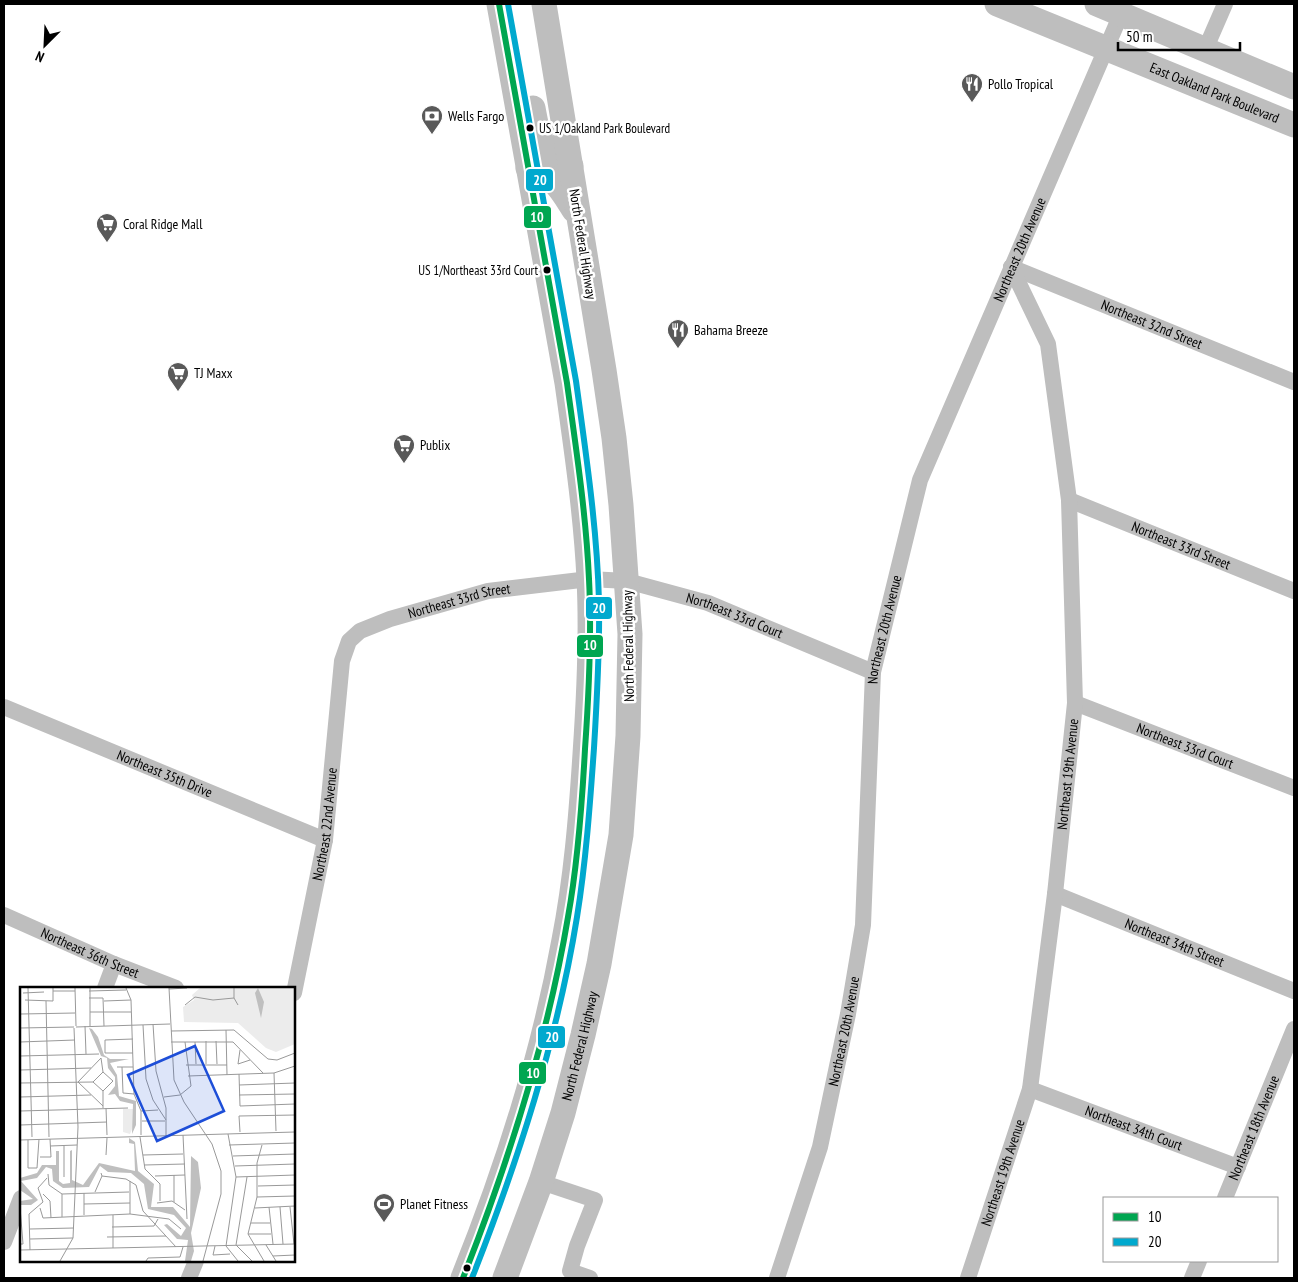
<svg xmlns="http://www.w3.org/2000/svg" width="1298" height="1282" font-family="'PT Sans Narrow',sans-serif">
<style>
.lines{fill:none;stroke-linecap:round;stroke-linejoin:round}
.street{stroke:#bebebe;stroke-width:16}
.primary{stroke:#bebebe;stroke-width:25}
.bus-1-casing{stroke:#fff;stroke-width:10}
.bus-2-casing{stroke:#fff;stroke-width:10}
.bus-1{stroke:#00a651;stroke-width:6}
.bus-2{stroke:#00a9ce;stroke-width:6}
.bus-dot{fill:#000;stroke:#fff;stroke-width:2}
.labels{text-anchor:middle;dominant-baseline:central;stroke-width:5;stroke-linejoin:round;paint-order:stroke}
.bus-label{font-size:13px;fill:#000;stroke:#fff;text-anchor:start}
.poi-label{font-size:14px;fill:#000;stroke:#fff;text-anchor:start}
.street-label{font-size:14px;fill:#000;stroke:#fff}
.inset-road{fill:none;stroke:#999;stroke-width:1}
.view{fill:#1d4ed8;fill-opacity:0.15;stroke:#1d4ed8;stroke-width:2.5}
.inset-edge{fill:none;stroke:#000;stroke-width:2.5}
.line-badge{stroke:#fff;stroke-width:2}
.badge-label{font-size:14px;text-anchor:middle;font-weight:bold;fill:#fff}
</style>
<rect width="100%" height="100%" fill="#fff"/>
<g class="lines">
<g class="street">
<polyline points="1205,50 1225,4"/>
<path id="s1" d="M 1011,267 L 1294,382"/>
<path id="s2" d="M 1069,500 L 1294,591"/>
<path id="s3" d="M 1075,703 L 1294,788"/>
<path id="s4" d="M 4,707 L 325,840"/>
<path id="s5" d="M 1055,894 L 1294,991"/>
<path id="s6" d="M 4,915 L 114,964 L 176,988"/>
<polyline points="105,988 114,964"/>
<path id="s7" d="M 294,993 L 325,840 L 342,661 L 349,641 L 360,631 L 390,619 L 488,591 L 589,579 L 627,581 L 708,603 L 873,672"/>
<path id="s8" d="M 1030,1089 L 1238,1167"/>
<polyline points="541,1182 595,1200 577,1246 570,1271 590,1278"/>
<path id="s9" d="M 1225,1198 L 1294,1029"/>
<polyline points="4,1242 21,1198"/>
<polyline points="189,1278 196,1261"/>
<path id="s10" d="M 777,1278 L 820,1147 L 848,1014 L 863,925 L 873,672 L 920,480 L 1121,14"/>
<path id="s11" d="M 968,1278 L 1030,1089 L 1055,894 L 1075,703 L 1069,500 L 1048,344 L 1011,267"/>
<polyline points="1192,1278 1199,1261"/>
</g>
<g class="primary">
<path id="s12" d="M 997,4 L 1294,125"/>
<polyline points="1097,4 1294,87"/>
<path d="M 533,108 C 540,145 539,145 571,166"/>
<path d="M 528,168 C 555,177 560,188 574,210"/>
<path d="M 463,1278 C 507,1169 543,1056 564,940 C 576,879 581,816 585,754 C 589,696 592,637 589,579 C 586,515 576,447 567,383 L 499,4"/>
<path id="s13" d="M 505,1278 L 541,1182 L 563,1113 L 583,1035 L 599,964 L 621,835 L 628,736 L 630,634 L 621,505 L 614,438 L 604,370 L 544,4"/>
</g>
<g class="bus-1-casing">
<path id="bus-1" d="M 463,1278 C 509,1161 547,1042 568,917 C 578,862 582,805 585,749 C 589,692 592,636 589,579 C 586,513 576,448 567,383 L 499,4"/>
</g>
<g class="bus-2-casing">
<path id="bus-2" d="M 472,1278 C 518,1161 557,1041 577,917 C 586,861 590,804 594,748 C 597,699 600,650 599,601 C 597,527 586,454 576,381 L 508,4"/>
</g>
<use href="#bus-1" class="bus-1"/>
<use href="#bus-2" class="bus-2"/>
</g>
<defs>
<g id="restaurant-pin" transform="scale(1.125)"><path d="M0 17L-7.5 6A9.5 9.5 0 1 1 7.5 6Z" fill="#595959" stroke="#fff"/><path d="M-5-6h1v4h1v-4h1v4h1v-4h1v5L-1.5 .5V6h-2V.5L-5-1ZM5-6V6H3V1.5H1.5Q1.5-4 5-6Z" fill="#fff"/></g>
<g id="bank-pin" transform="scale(1.125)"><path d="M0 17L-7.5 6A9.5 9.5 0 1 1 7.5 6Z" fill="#595959" stroke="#fff"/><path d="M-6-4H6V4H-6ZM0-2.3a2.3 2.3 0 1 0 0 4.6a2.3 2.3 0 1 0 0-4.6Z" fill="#fff"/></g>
<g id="supermarket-pin" transform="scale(1.125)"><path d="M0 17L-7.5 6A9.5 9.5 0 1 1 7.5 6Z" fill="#595959" stroke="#fff"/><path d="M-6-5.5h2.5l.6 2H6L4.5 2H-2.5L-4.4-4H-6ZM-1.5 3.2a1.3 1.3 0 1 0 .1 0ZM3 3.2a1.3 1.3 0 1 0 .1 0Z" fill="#fff"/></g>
<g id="stadium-pin" transform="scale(1.125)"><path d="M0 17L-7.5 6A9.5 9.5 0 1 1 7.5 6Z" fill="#595959" stroke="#fff"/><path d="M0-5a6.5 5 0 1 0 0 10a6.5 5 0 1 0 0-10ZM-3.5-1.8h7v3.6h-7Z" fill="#fff"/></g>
</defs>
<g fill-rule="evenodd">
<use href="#restaurant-pin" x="972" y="84"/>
<use href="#bank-pin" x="432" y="116"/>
<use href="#supermarket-pin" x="107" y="224"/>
<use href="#restaurant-pin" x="678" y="330"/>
<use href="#supermarket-pin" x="178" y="373"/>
<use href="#supermarket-pin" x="404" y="445"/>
<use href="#stadium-pin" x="384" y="1204"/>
</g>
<g class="bus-dot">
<circle cx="530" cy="128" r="4.5"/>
<circle cx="547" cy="270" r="4.5"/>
<circle cx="467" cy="1268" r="4.5"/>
</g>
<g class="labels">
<g class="bus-label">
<text x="539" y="128">US 1/Oakland Park Boulevard</text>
<text x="538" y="270" text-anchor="end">US 1/Northeast 33rd Court</text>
</g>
<g class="poi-label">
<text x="988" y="84">Pollo Tropical</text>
<text x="448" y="116">Wells Fargo</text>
<text x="123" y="224">Coral Ridge Mall</text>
<text x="694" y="330">Bahama Breeze</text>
<text x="194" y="373">TJ Maxx</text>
<text x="420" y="445">Publix</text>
<text x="400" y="1204">Planet Fitness</text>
</g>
<g class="street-label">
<text stroke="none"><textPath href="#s12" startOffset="235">East Oakland Park Boulevard</textPath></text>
<text transform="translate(583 244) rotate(81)">North Federal Highway</text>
<text stroke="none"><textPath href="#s10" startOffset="1066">Northeast 20th Avenue</textPath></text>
<text stroke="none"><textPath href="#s1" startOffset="152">Northeast 32nd Street</textPath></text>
<text stroke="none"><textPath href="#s2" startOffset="121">Northeast 33rd Street</textPath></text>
<text stroke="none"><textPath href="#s7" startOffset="476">Northeast 33rd Street</textPath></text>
<text stroke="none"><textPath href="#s7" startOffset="759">Northeast 33rd Court</textPath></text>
<text stroke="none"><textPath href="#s10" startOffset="661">Northeast 20th Avenue</textPath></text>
<text transform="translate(628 646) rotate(-91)">North Federal Highway</text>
<text stroke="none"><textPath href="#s3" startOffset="118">Northeast 33rd Court</textPath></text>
<text stroke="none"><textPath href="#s4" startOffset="174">Northeast 35th Drive</textPath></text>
<text stroke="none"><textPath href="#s11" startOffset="516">Northeast 19th Avenue</textPath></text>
<text stroke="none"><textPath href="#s7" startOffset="172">Northeast 22nd Avenue</textPath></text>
<text stroke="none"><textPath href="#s5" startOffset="129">Northeast 34th Street</textPath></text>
<text stroke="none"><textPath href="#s6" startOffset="94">Northeast 36th Street</textPath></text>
<text stroke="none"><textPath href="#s10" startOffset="256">Northeast 20th Avenue</textPath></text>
<text stroke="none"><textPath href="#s13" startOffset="244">North Federal Highway</textPath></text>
<text stroke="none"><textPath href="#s8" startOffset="111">Northeast 34th Court</textPath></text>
<text stroke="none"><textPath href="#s9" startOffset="76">Northeast 18th Avenue</textPath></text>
<text stroke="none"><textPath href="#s11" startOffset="111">Northeast 19th Avenue</textPath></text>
</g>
</g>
<g transform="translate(20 987)">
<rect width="275" height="275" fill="#fff"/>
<path d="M 180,1 L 275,1 L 275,57 L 256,65 L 246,61 L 218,36 L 164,35 L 163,20 L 174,13 L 172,8 ZM 103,122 L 113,122 L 114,137 L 110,147 L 103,145 Z" fill="#ececec"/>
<path d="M 238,1 L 244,15 L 241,31 L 235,6 ZM 69,41 L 72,42 L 78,50 L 84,68 L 90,72 L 109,72 L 90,76 L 97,88 L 99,109 L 116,114 L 116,138 L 112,147 L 113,117 L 100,114 L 95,107 L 88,108 L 95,99 L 95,90 L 88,81 L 87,71 L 81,69 ZM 109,151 L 115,155 L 118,184 L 134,197 L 131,220 L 153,220 L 170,240 L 171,169 L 178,175 L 181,201 L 171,246 L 174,264 L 171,274 L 165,274 L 168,253 L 157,252 L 144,238 L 147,237 L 161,249 L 166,241 L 154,228 L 128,222 L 124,197 L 111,186 L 88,185 L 80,179 L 69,200 L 43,201 L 33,194 L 32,182 L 26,180 L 17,191 L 1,194 L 18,213 L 11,218 L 0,218 L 0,214 L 13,212 L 0,203 L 0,191 L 17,186 L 22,178 L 36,178 L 36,164 L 39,164 L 39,194 L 43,197 L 50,196 L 50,164 L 52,163 L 52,193 L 63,198 L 79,176 L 115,184 L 114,157 L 109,156 Z" fill="#bfbfbf"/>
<path class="inset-road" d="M 8,1 L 12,150M 55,1 L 56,39M 70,1 L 70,39M 106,1 L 111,13 L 114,107 L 121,124 L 121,148M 149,1 L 154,93 L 164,115 L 192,157 L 201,184 L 201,207 L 183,274M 214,1 L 214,11 L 218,18M 149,2 L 167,1M 33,4 L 55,4M 69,4 L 106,3M 3,6 L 24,5M 69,11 L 83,11 L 84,39M 5,13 L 33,14 L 33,1M 26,14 L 29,150M 84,14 L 111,13M 165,18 L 175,10 L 193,13 L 214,11M 70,25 L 111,25M 1,27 L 55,26M 133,37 L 136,84 L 146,121 L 146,149M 123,38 L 126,92 L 133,113 L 146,133M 65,39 L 66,67M 56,40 L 150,37M 0,41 L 54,40M 54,41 L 58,140M 206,43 L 207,88M 151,44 L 214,43 L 248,72 L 257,73 L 275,66M 113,52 L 85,53 L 85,66 L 113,66M 186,54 L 186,77M 196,54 L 197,77M 0,55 L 55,53M 151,55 L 213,55 L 243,86M 175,55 L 176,77M 220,63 L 218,77 L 230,73M 0,69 L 79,67M 166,78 L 207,78M 97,80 L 113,80M 102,80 L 103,106 L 114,107M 0,83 L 71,81M 254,86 L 256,144M 219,87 L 220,119 L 275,117M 168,89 L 254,86 L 275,79M 0,96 L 73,95M 219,98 L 275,96M 83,104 L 93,94 L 83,85M 219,108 L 275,107M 0,110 L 71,108M 144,110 L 160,108 L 171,99 L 165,55M 83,119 L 58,95 L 81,71 L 83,85 L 73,95 L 83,104 L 83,121M 86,121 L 87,148M 0,124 L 108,121M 121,124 L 138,123M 122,134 L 145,134M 0,138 L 87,135M 220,145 L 219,129 L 275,128M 208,147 L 216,190 L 206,259 L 218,274M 163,148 L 167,232M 120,150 L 125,182 L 140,197 L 140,214M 0,153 L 275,145M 8,153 L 8,181 L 17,181 L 19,152M 209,158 L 275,156M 242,158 L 237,176 L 237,210 L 228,247 L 244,274M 30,159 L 57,158M 44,159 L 44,190M 86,168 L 87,151M 123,168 L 163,167M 213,169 L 275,167M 20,170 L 31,170 L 30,152M 124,178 L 165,177M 215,179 L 275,177M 81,186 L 82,189 L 106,192 L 116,198 L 123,224 L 156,260M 28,187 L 29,198 L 42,207 L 109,205M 154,188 L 154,215M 135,189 L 165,188M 216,190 L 275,188M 227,190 L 216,258 L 232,274M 110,194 L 110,227M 238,199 L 275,198M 75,205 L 82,189M 64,206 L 64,228M 23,207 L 30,214 L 31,231M 42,207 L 42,230M 237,210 L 275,209M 137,216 L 152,214 L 165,223M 64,217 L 110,216M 0,220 L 3,257 L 0,257M 249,220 L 253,257M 260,220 L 263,257M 270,220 L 274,257M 20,221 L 23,231 L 110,227 L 149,232 L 161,242M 235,221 L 275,219M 93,228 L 93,261M 231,236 L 250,236M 92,240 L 134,239 L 138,232M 10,242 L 54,241M 228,247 L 251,247M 87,250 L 146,249M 10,252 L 53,251M 246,258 L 256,274M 195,259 L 193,268 L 210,267M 0,263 L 275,257M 10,263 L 9,227 L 23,215 L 18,201 L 27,191M 253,269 L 275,268M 40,274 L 53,251 L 58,140M 126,274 L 128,271 L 160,270 L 163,260"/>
<path class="view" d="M 175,59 L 204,124 L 137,154 L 108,88 Z"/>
<rect width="275" height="275" class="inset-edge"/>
</g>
<g class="line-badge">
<rect x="525" y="168" width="29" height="24" rx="5" fill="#00a9ce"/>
<rect x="523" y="205" width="29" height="24" rx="5" fill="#00a651"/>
<rect x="585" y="596" width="28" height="24" rx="5" fill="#00a9ce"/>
<rect x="576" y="634" width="28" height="24" rx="5" fill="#00a651"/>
<rect x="537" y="1025" width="29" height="24" rx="5" fill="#00a9ce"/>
<rect x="518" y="1061" width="29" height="24" rx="5" fill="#00a651"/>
</g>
<g class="badge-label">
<text x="540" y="185">20</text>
<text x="537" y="222">10</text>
<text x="599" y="613">20</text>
<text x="590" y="650">10</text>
<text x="552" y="1042">20</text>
<text x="533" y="1078">10</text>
</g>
<rect width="1298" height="1282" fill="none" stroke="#000000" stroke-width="10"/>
<rect x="1103" y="1197" width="175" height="65" fill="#ffffff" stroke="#999999"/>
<rect x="1113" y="1213" width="25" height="8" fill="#00a651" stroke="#999999"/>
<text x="1148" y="1222" font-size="15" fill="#000000">10</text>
<rect x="1113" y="1238" width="25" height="8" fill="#00a9ce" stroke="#999999"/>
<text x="1148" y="1247" font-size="15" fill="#000000">20</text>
<g transform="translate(45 45) rotate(204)" stroke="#ffffff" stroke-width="4" paint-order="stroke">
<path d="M0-4L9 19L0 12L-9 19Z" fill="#000000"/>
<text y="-8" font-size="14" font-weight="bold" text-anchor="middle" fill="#000000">N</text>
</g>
<path d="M1118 42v8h122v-8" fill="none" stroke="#000000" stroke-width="2.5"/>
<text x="1126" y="42" font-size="15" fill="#000000" stroke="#ffffff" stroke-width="4" paint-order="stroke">50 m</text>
</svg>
